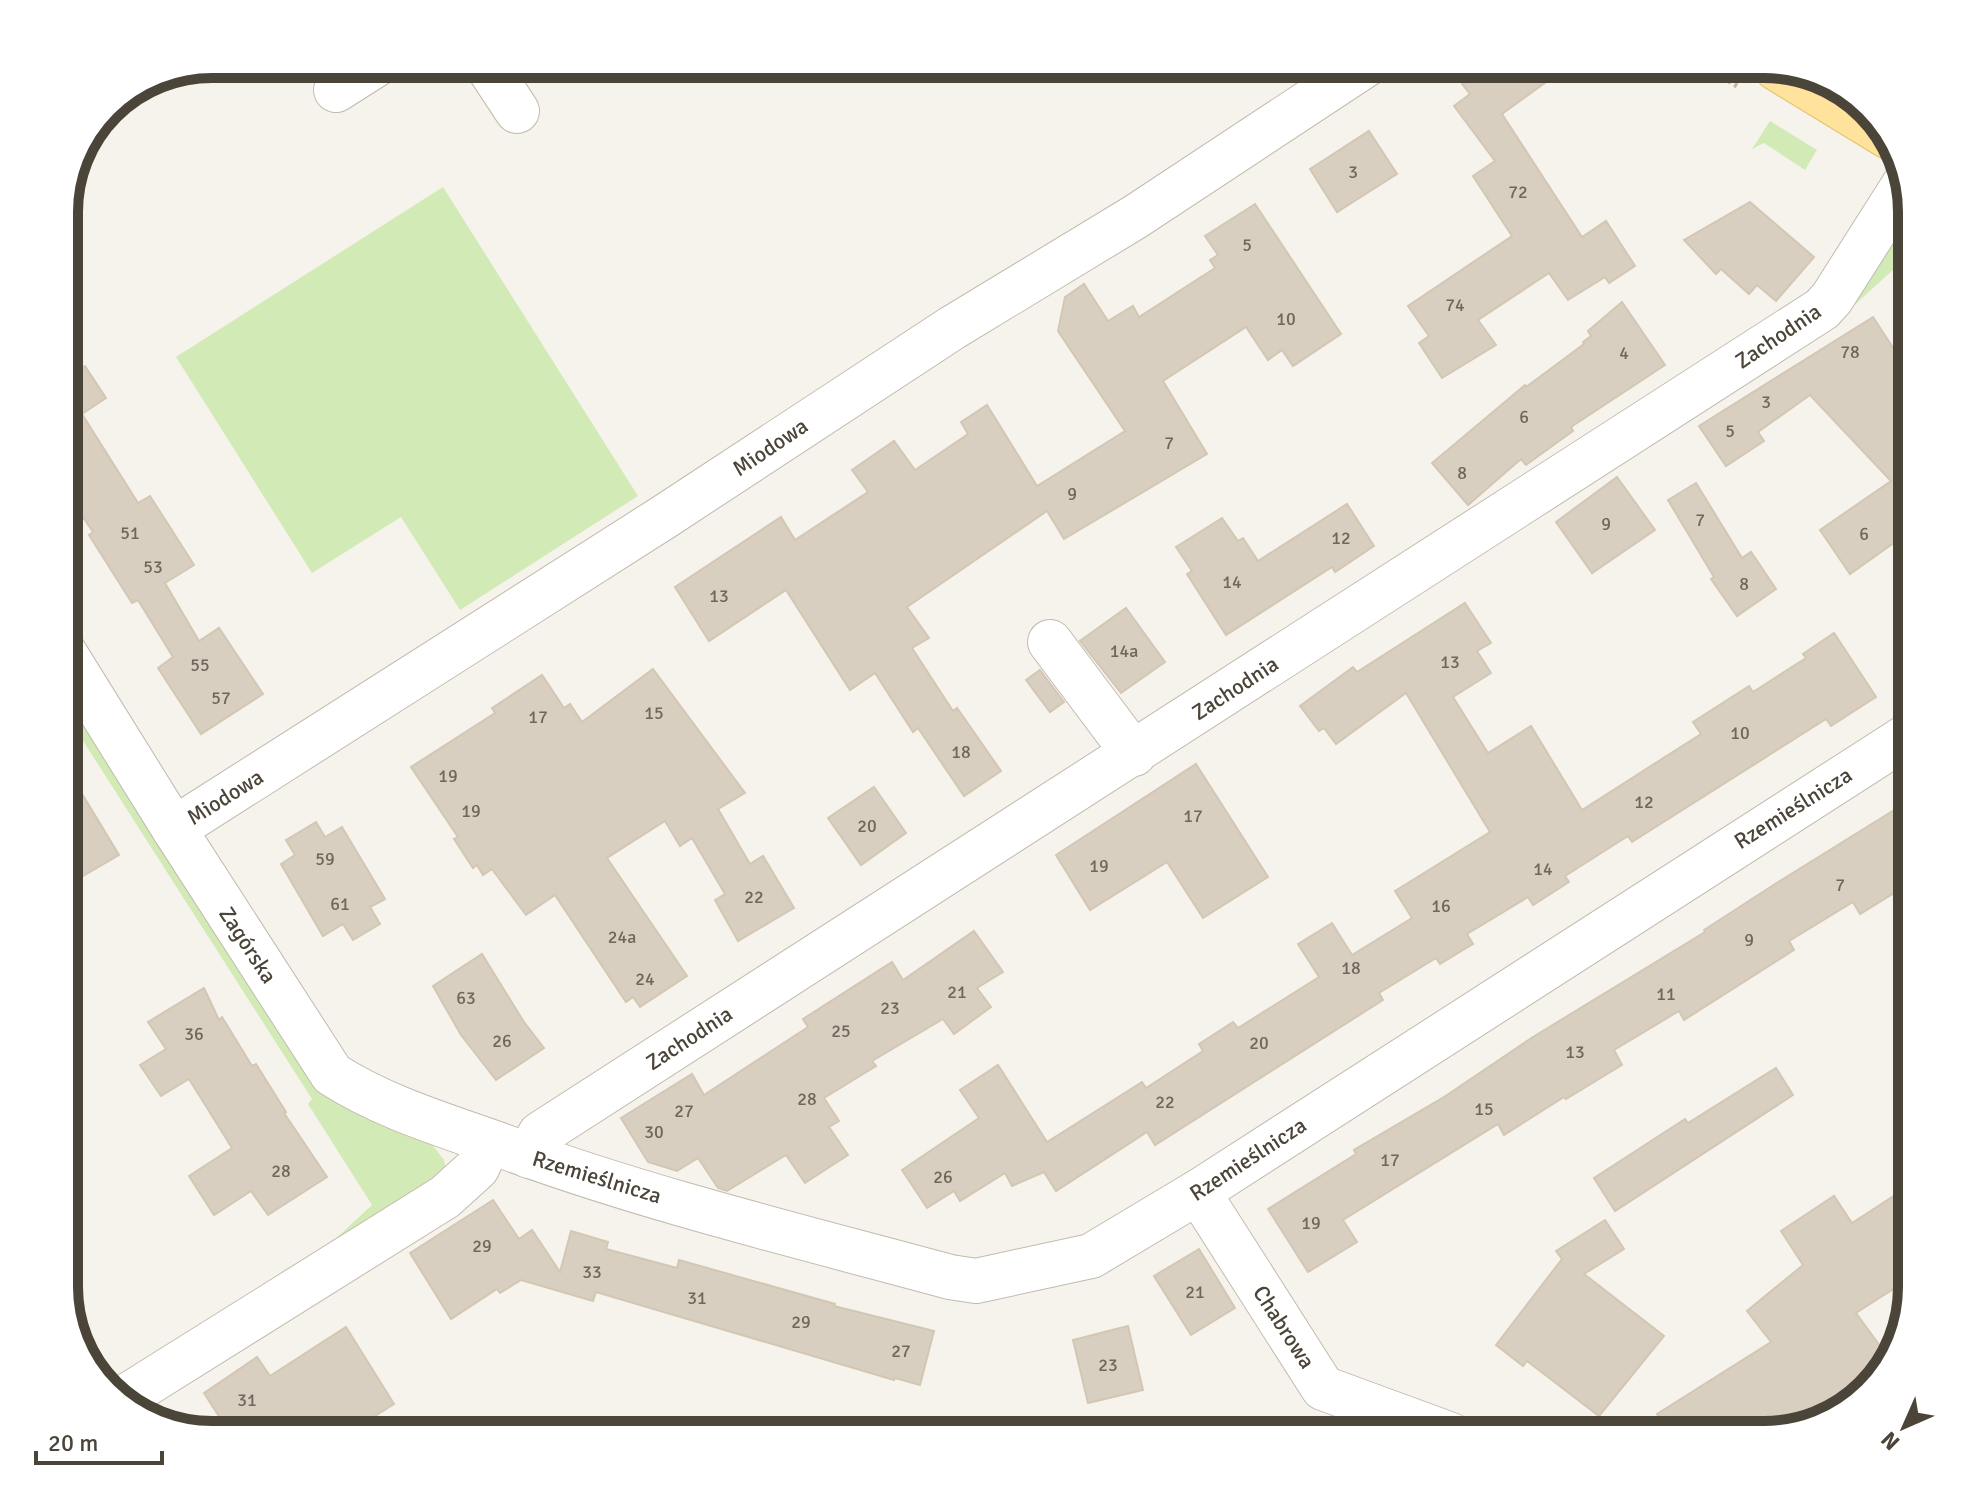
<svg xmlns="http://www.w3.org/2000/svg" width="1976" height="1499" font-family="Signika,sans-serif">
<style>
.green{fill:#d2eab5}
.building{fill:#d8cfc1;stroke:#d3c7b4;stroke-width:2}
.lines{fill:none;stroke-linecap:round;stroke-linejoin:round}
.minor-casing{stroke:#c2bbae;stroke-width:46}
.major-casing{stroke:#e6c16a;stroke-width:46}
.path{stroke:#c4b79f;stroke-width:5;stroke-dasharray:4 4;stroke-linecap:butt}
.minor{stroke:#fff;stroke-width:44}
.major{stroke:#ffe39c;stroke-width:44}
.labels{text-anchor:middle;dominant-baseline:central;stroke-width:7;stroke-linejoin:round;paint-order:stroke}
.number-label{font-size:18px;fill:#6e675b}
.street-label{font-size:22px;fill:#4b4439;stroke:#fff}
.rim{fill:none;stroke:#4b4439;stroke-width:10}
</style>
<rect width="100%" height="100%" fill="#f6f3ec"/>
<g class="green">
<polygon points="1770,121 1817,150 1805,170 1764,143 1752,149"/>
<polygon points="443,187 638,496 460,610 401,517 312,573 176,357"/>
<polygon points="1896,236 1912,246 1912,255 1905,259 1840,318"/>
<polygon points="64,685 320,1090 339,1104 428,1139 444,1160 446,1171 330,1244 372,1205 308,1104 312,1099 64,711"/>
</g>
<g class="building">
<polygon points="1490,64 1571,64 1502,114 1582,237 1606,221 1635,266 1609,283 1605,277 1568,300 1549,273 1478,320 1496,345 1442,378 1419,343 1429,336 1408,306 1512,236 1473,176 1495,161 1454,106 1470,94 1462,84"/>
<polygon points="1369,131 1397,174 1337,212 1310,169"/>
<polygon points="1750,202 1814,257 1776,301 1757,285 1749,294 1721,269 1716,274 1684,240"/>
<polygon points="1255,204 1341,334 1293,366 1282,350 1268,360 1246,327 1163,381 1207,454 1064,539 1047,511 907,607 929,638 912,648 953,711 957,708 1001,771 964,796 918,728 913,732 875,673 850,690 786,590 709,641 675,587 781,517 795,540 868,492 852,470 894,441 915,470 968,434 961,422 987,405 1037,486 1125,431 1058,331 1065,297 1084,284 1108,321 1133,306 1139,317 1215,268 1210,260 1218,255 1205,236"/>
<polygon points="1622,302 1665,365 1571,427 1573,431 1526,465 1521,459 1468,505 1432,463 1525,385 1526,387 1584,344 1583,342 1591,336 1588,331"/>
<polygon points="1873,317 1912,377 1912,530 1850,574 1820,530 1891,481 1810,395 1758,432 1764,441 1726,466 1699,426"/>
<polygon points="85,366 106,398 82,414 138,503 150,496 194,565 165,583 199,641 219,628 263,694 201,734 158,668 173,657 138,600 132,603 89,535 93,532 64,489 64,379"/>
<polygon points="1617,477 1655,530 1592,573 1556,522"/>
<polygon points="1696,483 1742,558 1751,552 1776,589 1737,616 1711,579 1714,577 1668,500"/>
<polygon points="1347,504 1374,546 1335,572 1332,567 1226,635 1187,574 1192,571 1176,547 1222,518 1238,541 1243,538 1258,561"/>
<polygon points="1465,603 1491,643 1477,651 1491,673 1453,697 1488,753 1531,726 1582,810 1701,734 1693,722 1749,686 1753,692 1806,658 1803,654 1834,633 1876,697 1831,726 1826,719 1632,842 1628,836 1565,876 1569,882 1533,905 1528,897 1467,934 1473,944 1440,964 1436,958 1379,993 1383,1000 1155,1145 1147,1132 1056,1191 1044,1172 1012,1186 1005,1173 960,1201 954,1191 927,1208 902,1170 979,1118 960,1090 998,1065 1047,1142 1142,1082 1146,1088 1203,1051 1199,1044 1233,1022 1238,1028 1319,977 1298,944 1332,923 1352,955 1412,918 1395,891 1490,832 1406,693 1336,744 1324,728 1319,731 1300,706 1353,667 1357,672"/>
<polygon points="1126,608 1165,662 1121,693 1080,641"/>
<polygon points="653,669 745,793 718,809 750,864 763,856 794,908 738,941 715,900 725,894 692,838 680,846 665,821 607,858 687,976 640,1007 633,997 626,1002 555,895 526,915 492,869 483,875 477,865 473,868 454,839 458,837 411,767 495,713 492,708 542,675 564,708 570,704 582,722"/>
<polygon points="1040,670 1064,702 1050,712 1026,680"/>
<polygon points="64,764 119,855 64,887"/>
<polygon points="1196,764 1268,877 1203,918 1167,862 1090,910 1056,855"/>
<polygon points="874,787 906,833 861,865 828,818"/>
<polygon points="1912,799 1912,882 1860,914 1853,902 1789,941 1794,950 1684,1020 1679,1011 1614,1050 1622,1065 1566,1099 1564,1097 1504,1135 1498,1124 1343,1220 1357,1242 1308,1272 1268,1209 1356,1154 1354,1150 1444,1097 1533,1037 1705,932 1704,930 1775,884"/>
<polygon points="316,822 325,837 342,827 385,899 370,907 380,924 353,940 343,924 323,936 281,864 295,855 286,840"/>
<polygon points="974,931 1003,972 977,988 991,1007 954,1034 943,1019 872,1061 876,1066 824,1098 839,1121 829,1127 848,1155 805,1183 786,1155 727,1191 718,1188 698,1158 677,1171 648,1162 621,1118 692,1074 704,1095 808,1027 803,1019 892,962 903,980"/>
<polygon points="482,954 524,1022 544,1048 496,1080 461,1035 433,986"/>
<polygon points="204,988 219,1020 222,1017 252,1066 256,1064 286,1112 284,1113 327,1177 268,1215 251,1191 214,1215 189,1176 232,1148 189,1079 161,1096 140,1065 166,1049 148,1022"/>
<polygon points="1776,1068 1793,1095 1615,1211 1594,1178 1685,1119 1688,1123"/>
<polygon points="1912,1184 1912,1277 1856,1313 1888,1357 1881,1377 1842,1409 1836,1401 1797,1427 1764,1435 1671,1435 1657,1414 1771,1342 1747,1311 1803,1265 1781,1231 1834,1196 1852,1223"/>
<polygon points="493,1200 519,1239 532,1230 560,1272 571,1231 608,1242 606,1249 677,1268 679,1260 835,1304 834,1306 934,1331 920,1385 895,1378 894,1380 596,1292 593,1301 521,1280 500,1293 497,1289 451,1319 410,1253"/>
<polygon points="1605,1220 1624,1249 1584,1274 1664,1336 1599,1416 1527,1361 1523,1366 1496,1345 1562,1259 1556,1251"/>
<polygon points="1199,1249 1235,1308 1191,1335 1154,1276"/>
<polygon points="1128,1326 1143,1390 1088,1403 1073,1340"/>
<polygon points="346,1327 394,1404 345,1435 231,1435 204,1393 257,1357 270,1376"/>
</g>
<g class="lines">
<g class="minor-casing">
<g id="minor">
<polyline points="486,64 517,111"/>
<polyline points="336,90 377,64"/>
<polyline points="1050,642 1134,754"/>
<path d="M 64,652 L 174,829 L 332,1074 C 386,1109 451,1127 511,1149 C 654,1201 803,1237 950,1277 L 976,1281 L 1091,1256 L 1198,1192 L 1912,733"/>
<polyline points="174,829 664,517 952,328 1135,217 1367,64"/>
<polyline points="529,1156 540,1134 1822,309 1832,298 1905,183"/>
<polyline points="1198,1192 1323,1388 1451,1435"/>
<polyline points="119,1401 445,1197 477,1168 489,1142"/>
</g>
</g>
<g class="major-casing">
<polyline id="major" points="1776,68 1889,137"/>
</g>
<polyline class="path" points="1700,64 1737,86"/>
<use href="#minor" class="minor"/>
<use href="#major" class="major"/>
</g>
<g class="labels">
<g class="number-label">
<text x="1353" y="172">3</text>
<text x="1518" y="192">72</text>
<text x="1247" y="245">5</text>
<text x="1455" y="305">74</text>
<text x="1286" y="319">10</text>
<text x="1850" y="352">78</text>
<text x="1624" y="353">4</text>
<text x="1766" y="402">3</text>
<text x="1524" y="417">6</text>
<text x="1730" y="431">5</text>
<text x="1169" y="443">7</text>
<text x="1462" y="473">8</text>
<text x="1072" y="494">9</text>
<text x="1700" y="520">7</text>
<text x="1606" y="524">9</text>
<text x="130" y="533">51</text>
<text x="1864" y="534">6</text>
<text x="1341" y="538">12</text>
<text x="153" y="567">53</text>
<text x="1232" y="582">14</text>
<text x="1744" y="584">8</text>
<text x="719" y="596">13</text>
<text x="1124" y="651">14a</text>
<text x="1450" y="662">13</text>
<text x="200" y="665">55</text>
<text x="221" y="698">57</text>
<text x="654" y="713">15</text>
<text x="538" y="717">17</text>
<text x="1740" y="733">10</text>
<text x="961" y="752">18</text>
<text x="448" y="776">19</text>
<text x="1644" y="802">12</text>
<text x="471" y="811">19</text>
<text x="1193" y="816">17</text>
<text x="867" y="826">20</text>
<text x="325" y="859">59</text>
<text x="1099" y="866">19</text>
<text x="1543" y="869">14</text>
<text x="1840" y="885">7</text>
<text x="754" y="897">22</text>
<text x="340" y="904">61</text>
<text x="1441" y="906">16</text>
<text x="622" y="937">24a</text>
<text x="1749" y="940">9</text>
<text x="1351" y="968">18</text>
<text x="645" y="979">24</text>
<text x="957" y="992">21</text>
<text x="1666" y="994">11</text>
<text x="466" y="998">63</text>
<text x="890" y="1008">23</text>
<text x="841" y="1031">25</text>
<text x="194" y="1034">36</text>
<text x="502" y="1041">26</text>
<text x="1259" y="1043">20</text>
<text x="1575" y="1052">13</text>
<text x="807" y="1099">28</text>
<text x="1165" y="1102">22</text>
<text x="1484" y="1109">15</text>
<text x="684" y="1111">27</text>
<text x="654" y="1132">30</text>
<text x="1390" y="1160">17</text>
<text x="281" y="1171">28</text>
<text x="943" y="1177">26</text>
<text x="1311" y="1223">19</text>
<text x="482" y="1246">29</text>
<text x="592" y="1272">33</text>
<text x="1195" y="1292">21</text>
<text x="697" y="1298">31</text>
<text x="801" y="1322">29</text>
<text x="901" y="1351">27</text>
<text x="1108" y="1365">23</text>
<text x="247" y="1400">31</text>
</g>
<g class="street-label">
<text transform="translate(1778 336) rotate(-34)">Zachodnia</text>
<text transform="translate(770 447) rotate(-34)">Miodowa</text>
<text transform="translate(1235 688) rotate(-33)">Zachodnia</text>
<text transform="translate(225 797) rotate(-32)">Miodowa</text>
<text transform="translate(1793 808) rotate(-32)">Rzemieślnicza</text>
<text transform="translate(248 945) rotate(57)">Zagórska</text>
<text transform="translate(689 1038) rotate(-33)">Zachodnia</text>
<text transform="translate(1248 1159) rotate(-33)">Rzemieślnicza</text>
<text transform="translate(597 1177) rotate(17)">Rzemieślnicza</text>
<text transform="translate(1284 1327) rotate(57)">Chabrowa</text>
</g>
</g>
<path d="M0 0H1976V1499H0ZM212 78H1764A134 134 0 0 1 1898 212V1287A134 134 0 0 1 1764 1421H212A134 134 0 0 1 78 1287V212A134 134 0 0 1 212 78Z" fill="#fff" fill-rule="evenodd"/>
<path class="rim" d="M212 78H1764A134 134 0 0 1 1898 212V1287A134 134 0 0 1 1764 1421H212A134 134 0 0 1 78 1287V212A134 134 0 0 1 212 78Z"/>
<g transform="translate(1904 1427) rotate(225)" stroke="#ffffff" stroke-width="6" paint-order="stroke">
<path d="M0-6L14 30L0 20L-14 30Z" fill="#4b4439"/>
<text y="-12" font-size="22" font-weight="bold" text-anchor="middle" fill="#4b4439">N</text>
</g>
<path d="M36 1451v12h126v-12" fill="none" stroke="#4b4439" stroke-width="4"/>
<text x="48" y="1451" font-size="24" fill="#4b4439" stroke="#ffffff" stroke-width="6" paint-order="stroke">20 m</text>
</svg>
